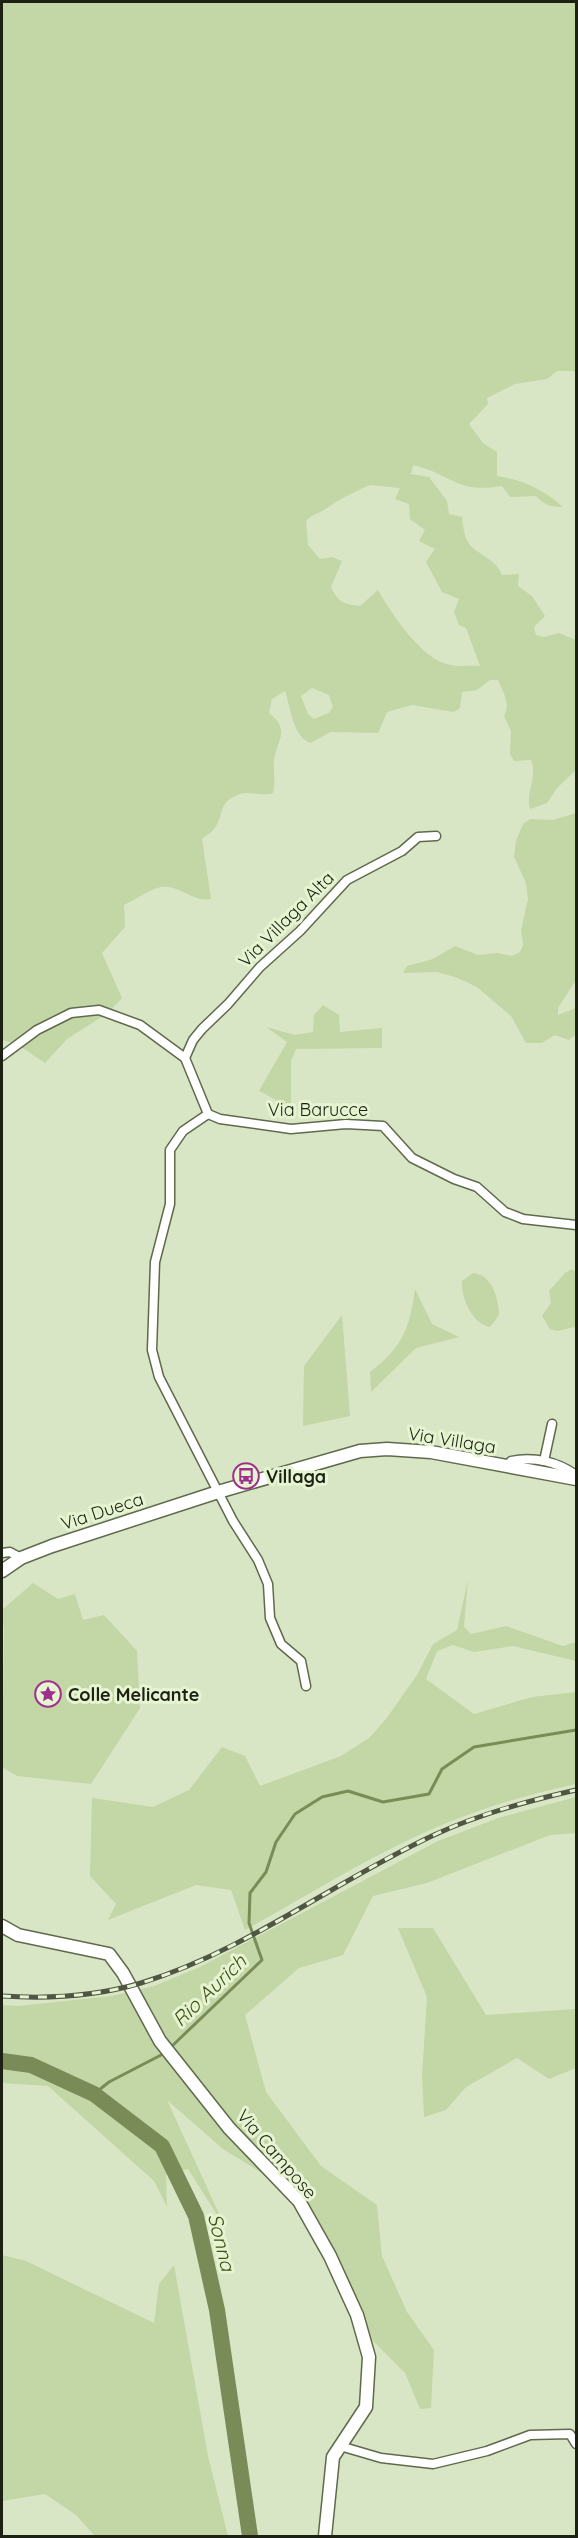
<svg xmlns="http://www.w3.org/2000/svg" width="578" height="2538" font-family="Quicksand,sans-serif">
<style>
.green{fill:#c3d6a5;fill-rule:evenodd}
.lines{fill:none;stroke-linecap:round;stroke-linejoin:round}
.stream{stroke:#798c57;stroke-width:3}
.river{stroke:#798c57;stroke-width:16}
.street-casing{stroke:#5f6a4c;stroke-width:11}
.secondary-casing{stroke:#5f6a4c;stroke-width:15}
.street{stroke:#fff;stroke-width:8}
.secondary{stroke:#fff;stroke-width:12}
.rail-casing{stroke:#4f5744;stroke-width:5}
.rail{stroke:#e6f4d1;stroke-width:3;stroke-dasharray:9;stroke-linecap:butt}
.labels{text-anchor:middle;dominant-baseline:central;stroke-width:6;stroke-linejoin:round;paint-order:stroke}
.street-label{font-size:18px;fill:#1c2114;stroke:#e6f4d1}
.poi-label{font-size:18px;font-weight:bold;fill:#1c2114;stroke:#e6f4d1;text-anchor:start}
.water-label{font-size:20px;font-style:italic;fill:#3f5115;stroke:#e6f4d1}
</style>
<rect width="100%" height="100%" fill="#d9e6c5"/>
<g class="green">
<path d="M 2,2 L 576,2 L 576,371 L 557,371 L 547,379 L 515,384 L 487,398 L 488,404 L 469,424 L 483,443 L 497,452 L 497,476 C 523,480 544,490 563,507 C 552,507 544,505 536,496 L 510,497 L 502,486 C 456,494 452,474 413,465 L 411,474 L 429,477 L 447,501 L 449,514 L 462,517 C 463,525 464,538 470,545 C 480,556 496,559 502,575 L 519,574 L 518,586 L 532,596 L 545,616 L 534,627 L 536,635 L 544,637 L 559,633 L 576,640 L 576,770 L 557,788 L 547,803 L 530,809 C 525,792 538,778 531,760 L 514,761 L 510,754 L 511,731 L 504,716 C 511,704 503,692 498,680 L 490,680 L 477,690 L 462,692 L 460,708 L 454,712 L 412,705 L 387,712 L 378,733 L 331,732 L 310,743 C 292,735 291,708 285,691 L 272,699 L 269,713 C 291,730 277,740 274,760 C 273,771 276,782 273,793 C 262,797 251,791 240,794 C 218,802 225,811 216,826 C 213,832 207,835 202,839 L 211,899 C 194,903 180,885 162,887 C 151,888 135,900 124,905 L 125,927 L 102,953 L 122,998 L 108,1013 L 67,1039 L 45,1063 L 17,1044 L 2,1040 ZM 370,485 L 400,488 L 395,499 L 409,504 L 410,519 L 425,530 L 419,541 L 435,549 L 426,562 L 442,592 L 459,599 L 454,612 L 459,625 L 466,628 L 480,666 C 471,665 460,667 451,665 C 422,661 392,614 378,590 L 360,606 C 343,604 338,602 331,587 L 342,561 L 332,557 L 320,559 L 308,545 L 306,521 C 313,513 319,514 327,508 C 341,498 354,492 370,485 ZM 312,688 L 329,695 L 333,707 L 329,713 L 314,719 L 308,714 L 301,696 Z"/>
<polygon points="576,813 576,980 558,1008 558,1015 576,1008 576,1034 569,1040 555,1035 542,1043 526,1043 511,1016 477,987 455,977 437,972 403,973 407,966 433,959 455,946 478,955 497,953 512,956 520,952 523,945 521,930 528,899 526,883 514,857 516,841 523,824 530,819 553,820"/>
<polygon points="323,1005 339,1015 340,1032 382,1028 382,1048 296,1049 291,1061 291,1108 259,1091 287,1042 266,1027 295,1035 313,1032 314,1015"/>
<polygon points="572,1269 576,1272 576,1331 574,1327 558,1331 550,1329 542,1316 551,1303 549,1291 565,1273"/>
<path d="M 473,1273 C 493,1275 498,1298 499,1315 L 490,1327 C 472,1324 461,1298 462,1281 Z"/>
<path d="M 415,1289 L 432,1324 L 459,1337 L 416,1348 L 371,1392 L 370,1372 C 402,1348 410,1328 415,1289 Z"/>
<polygon points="342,1315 350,1416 303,1426 304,1366"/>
<path d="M 468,1579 L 464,1627 L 471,1634 L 506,1626 L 563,1646 L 576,1642 L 576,1661 L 513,1646 L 474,1652 L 453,1645 L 437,1651 L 426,1679 L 474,1714 L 532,1697 L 576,1692 L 576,1784 C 540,1792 505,1801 470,1814 C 391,1842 318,1890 245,1930 L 231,1890 L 196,1885 L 108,1920 L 116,1904 L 90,1876 L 92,1798 L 153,1807 L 189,1790 L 222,1747 L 245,1756 L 260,1786 L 341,1756 L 369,1738 L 386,1719 L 417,1675 L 433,1644 L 457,1630 Z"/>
<polygon points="33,1583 58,1599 75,1594 83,1620 104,1615 137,1651 140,1708 91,1784 17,1776 2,1767 4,1630 2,1610"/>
<polygon points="576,1797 576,1833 550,1835 427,1883 373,1896 343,1955 299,1968 245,2015 266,2092 321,2166 377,2205 382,2256 407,2312 434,2350 431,2408 420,2409 405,2373 369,2337 304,2199 223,2149 167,2100 226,2229 188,2169 166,2175 167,2207 154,2181 48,2086 2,2083 2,2005 18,2006 112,1996 154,1986 200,1967 438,1841 498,1818"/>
<polygon points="398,1928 433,1928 486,2015 576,2009 576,2068 549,2079 517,2058 466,2087 446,2110 424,2117 422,2076 427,1997"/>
<polygon points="2,2255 26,2261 154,2323 159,2284 174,2265 208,2456 228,2536 95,2536 76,2515 45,2494 2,2501"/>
</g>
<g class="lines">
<g class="stream">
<polyline points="172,2046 262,1960 249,1923 250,1893 266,1872 276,1842 295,1814 322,1797 348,1791 383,1802 429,1794 442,1769 474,1747 576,1730"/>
<polyline points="94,2094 109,2082 163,2054"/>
</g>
<polyline class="river" points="2,2061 31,2065 94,2094 162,2146 196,2216 217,2310 250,2536"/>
<g class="street-casing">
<g id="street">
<polyline points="2,1056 37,1030 71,1013 99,1010 140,1025 185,1058 208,1114"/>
<polyline points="185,1058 193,1040 202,1029 228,1004 260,967 300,931 347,880 402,851 418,837 436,836"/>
<polyline points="208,1114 183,1131 170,1150 170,1204 155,1262 152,1350 159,1377 233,1521 258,1560 268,1584 270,1618 281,1644 301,1661 306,1686"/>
<polyline points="208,1114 220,1119 291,1129 346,1124 383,1126 412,1158 454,1179 477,1187 505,1212 523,1219 576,1225"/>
<polyline points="544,1461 552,1424"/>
<path d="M 507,1467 L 511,1461 C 534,1456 558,1462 576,1475"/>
<polyline points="2,1553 10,1552 21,1558"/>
<polyline points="340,2446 381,2458 433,2464 487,2451 530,2435 570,2434 576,2444"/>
</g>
</g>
<g class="secondary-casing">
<g id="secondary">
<polyline points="2,1571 21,1558 52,1546 218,1492 360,1451 387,1449 431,1452 576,1479"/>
<polyline points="2,1926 18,1935 109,1954 123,1973 160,2041 229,2128 299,2201 330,2256 357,2315 369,2357 366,2407 333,2457 325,2536"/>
</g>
</g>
<use href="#street" class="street"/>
<use href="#secondary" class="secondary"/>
<g class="rail-casing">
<path id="rail" d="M 2,1996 C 47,1999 97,1996 141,1983 C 246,1951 335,1881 434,1835 C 479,1814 527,1801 576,1790"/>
</g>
<use href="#rail" class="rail"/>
</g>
<defs>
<g id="bus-ring" transform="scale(1.35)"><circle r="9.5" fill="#e6f4d1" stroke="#9e2f8d" stroke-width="1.5"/><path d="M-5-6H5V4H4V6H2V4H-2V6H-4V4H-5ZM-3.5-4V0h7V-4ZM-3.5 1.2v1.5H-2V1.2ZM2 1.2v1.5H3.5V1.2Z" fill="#9e2f8d"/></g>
<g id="sight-ring" transform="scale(1.35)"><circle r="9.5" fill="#e6f4d1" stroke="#9e2f8d" stroke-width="1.5"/><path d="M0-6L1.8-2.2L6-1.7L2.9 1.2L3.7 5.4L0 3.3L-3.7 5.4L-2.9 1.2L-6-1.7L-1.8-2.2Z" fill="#9e2f8d"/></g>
</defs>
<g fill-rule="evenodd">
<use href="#bus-ring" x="246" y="1476"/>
<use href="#sight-ring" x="48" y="1694"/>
</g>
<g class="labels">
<g class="street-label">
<text transform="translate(286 919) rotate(-45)">Via Villaga Alta</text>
<text x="318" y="1109">Via Barucce</text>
<text transform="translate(452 1440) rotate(9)">Via Villaga</text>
<text transform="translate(102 1511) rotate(-18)">Via Dueca</text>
<text transform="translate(277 2154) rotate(49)">Via Campose</text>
</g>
<g class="poi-label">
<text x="266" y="1476">Villaga</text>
<text x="68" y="1694">Colle Melicante</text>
</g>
<g class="water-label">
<text transform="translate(209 1990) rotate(-44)">Rio Aurich</text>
<text transform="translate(222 2242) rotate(76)">Sonna</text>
</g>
</g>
<rect width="578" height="2538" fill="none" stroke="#1c2114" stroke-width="6"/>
</svg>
